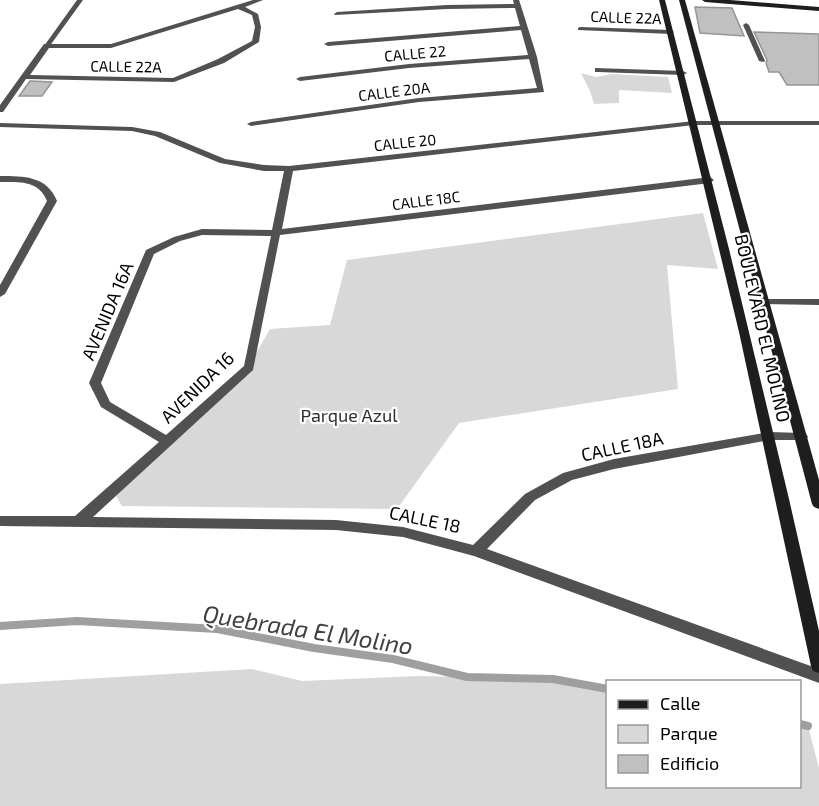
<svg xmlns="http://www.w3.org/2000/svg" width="819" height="806" font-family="'Exo 2',sans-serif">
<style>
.green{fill:#d8d8d8}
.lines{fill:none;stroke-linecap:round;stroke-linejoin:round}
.stream{stroke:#9f9f9f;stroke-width:8}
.building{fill:#c0c0c0;stroke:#959595;stroke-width:1.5}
.lane{fill:#515151;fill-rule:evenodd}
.street{fill:#515151;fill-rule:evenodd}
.secondary{fill:#1e1e1e;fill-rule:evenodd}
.labels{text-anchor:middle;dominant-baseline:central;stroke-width:4.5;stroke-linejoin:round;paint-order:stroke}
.far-street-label{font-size:15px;fill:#000;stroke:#fff}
.street-label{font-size:18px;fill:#000;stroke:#fff}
.park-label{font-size:18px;fill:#2f2f2f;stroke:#fff}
.near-water-label{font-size:24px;font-style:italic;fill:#404040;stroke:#fff}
</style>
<rect width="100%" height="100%" fill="#fff"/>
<g class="green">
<polygon points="581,73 596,77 612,74 668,77 672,93 619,90 619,103 594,104 590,91"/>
<polygon points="703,213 718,269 667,265 678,389 459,423 397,509 122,506 116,496 248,367 270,329 330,325 347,260"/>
<polygon points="252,669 302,681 418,676 467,677 553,679 607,689 608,786 800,786 800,724 808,726 819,768 819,806 0,806 0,684"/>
</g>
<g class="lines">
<g class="stream">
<polyline points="0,626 77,621 217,629 314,648 393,659 467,677 553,679 608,689"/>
<polyline points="800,724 808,726"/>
</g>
</g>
<g class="building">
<polygon points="695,7 732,8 744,36 700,33"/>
<polygon points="754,32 819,34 819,85 787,85 779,72 769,72 766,63 767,60"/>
<polygon points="30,81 52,82 42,96 19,96"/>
</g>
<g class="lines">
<g class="lane">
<polygon points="77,0 83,0 49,47 45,47 44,46"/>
<polygon points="746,23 749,25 765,61 764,62 759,61 743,25"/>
</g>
<g class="street">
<path d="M 253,0 L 263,0 L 245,7 L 258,14 L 261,27 L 259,42 L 224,63 L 174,82 L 26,79 L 3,112 L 0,112 L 0,105 L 44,44 L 111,44 ZM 238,9 L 252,15 L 255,27 L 252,41 L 218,59 L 173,78 L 30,75 L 49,48 L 111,48 Z"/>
<polygon points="513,0 519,0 521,6 537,57 544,92 419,102 251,126 247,124 251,122 419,98 537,88 529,59 409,68 300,81 296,79 300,77 409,64 528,55 521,30 328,46 324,44 328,42 520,26 515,8 447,9 335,15 334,14 337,12 447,5 514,4"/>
<polygon points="580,27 671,30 674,32 671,34 578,30 578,28"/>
<polygon points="595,68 683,71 687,73 683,75 598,72 595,72"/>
<path d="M 694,121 L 819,121 L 819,125 L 694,125 L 293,171 L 282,229 L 710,177 L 714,180 L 710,183 L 280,235 L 253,370 L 93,517 L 336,520 L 403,527 L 473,545 L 525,494 L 563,473 L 614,459 L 770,432 L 802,433 L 806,434 L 808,437 L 806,440 L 770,440 L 614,469 L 572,480 L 535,500 L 487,549 L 819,669 L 819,683 L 474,556 L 403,537 L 336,530 L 0,526 L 0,516 L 75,516 L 159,442 L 101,407 L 89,383 L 146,250 L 174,237 L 202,229 L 272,230 L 284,171 L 264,171 L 220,163 L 155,136 L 132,131 L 0,127 L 0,123 L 132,127 L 160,132 L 225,159 L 264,165 L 289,166 ZM 202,235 L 271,236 L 244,366 L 166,435 L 110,402 L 101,383 L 154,254 L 180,241 Z"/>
<path d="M 0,176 C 24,176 47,176 57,201 L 5,294 L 0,297 L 0,285 L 47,201 C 39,180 19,182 0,182 Z"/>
<polygon points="763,299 819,299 819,305 759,304 758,302 759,300"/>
</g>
<g class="secondary">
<polygon points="659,0 665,0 729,249 789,499 819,631 819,673 813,671 811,666 739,332"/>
<polygon points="679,0 685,0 819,480 819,509 814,507 812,504"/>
<polygon points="702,0 730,0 819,7 819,11 705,2"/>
</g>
</g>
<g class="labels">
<g class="far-street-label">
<text transform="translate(626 17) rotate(2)">CALLE 22A</text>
<text transform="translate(415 53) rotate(-5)">CALLE 22</text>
<text transform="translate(126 66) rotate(1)">CALLE 22A</text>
<text transform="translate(394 91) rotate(-7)">CALLE 20A</text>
<text transform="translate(405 142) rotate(-6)">CALLE 20</text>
<text transform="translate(426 200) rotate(-7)">CALLE 18C</text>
</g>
<g class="street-label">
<text transform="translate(107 311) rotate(-67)">AVENIDA 16A</text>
<text transform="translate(763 328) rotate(77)">BOULEVARD EL MOLINO</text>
<text transform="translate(197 387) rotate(-44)">AVENIDA 16</text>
<text transform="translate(622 446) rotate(-12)">CALLE 18A</text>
<text transform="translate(425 519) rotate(12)">CALLE 18</text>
</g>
<g class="park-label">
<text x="349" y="415">Parque Azul</text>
</g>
<g class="near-water-label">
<text transform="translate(308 629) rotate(9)">Quebrada El Molino</text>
</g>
</g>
<rect x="606" y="680" width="195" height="108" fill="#ffffff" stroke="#999999" stroke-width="1.5"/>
<rect x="618" y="700" width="30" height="9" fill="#1e1e1e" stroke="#999999" stroke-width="1.5"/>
<text x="660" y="710" font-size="18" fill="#000000">Calle</text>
<rect x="618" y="725" width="30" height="18" fill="#d8d8d8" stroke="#999999" stroke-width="1.5"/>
<text x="660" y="740" font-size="18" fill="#000000">Parque</text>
<rect x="618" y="755" width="30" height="18" fill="#c0c0c0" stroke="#999999" stroke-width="1.5"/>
<text x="660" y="770" font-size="18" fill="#000000">Edificio</text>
</svg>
